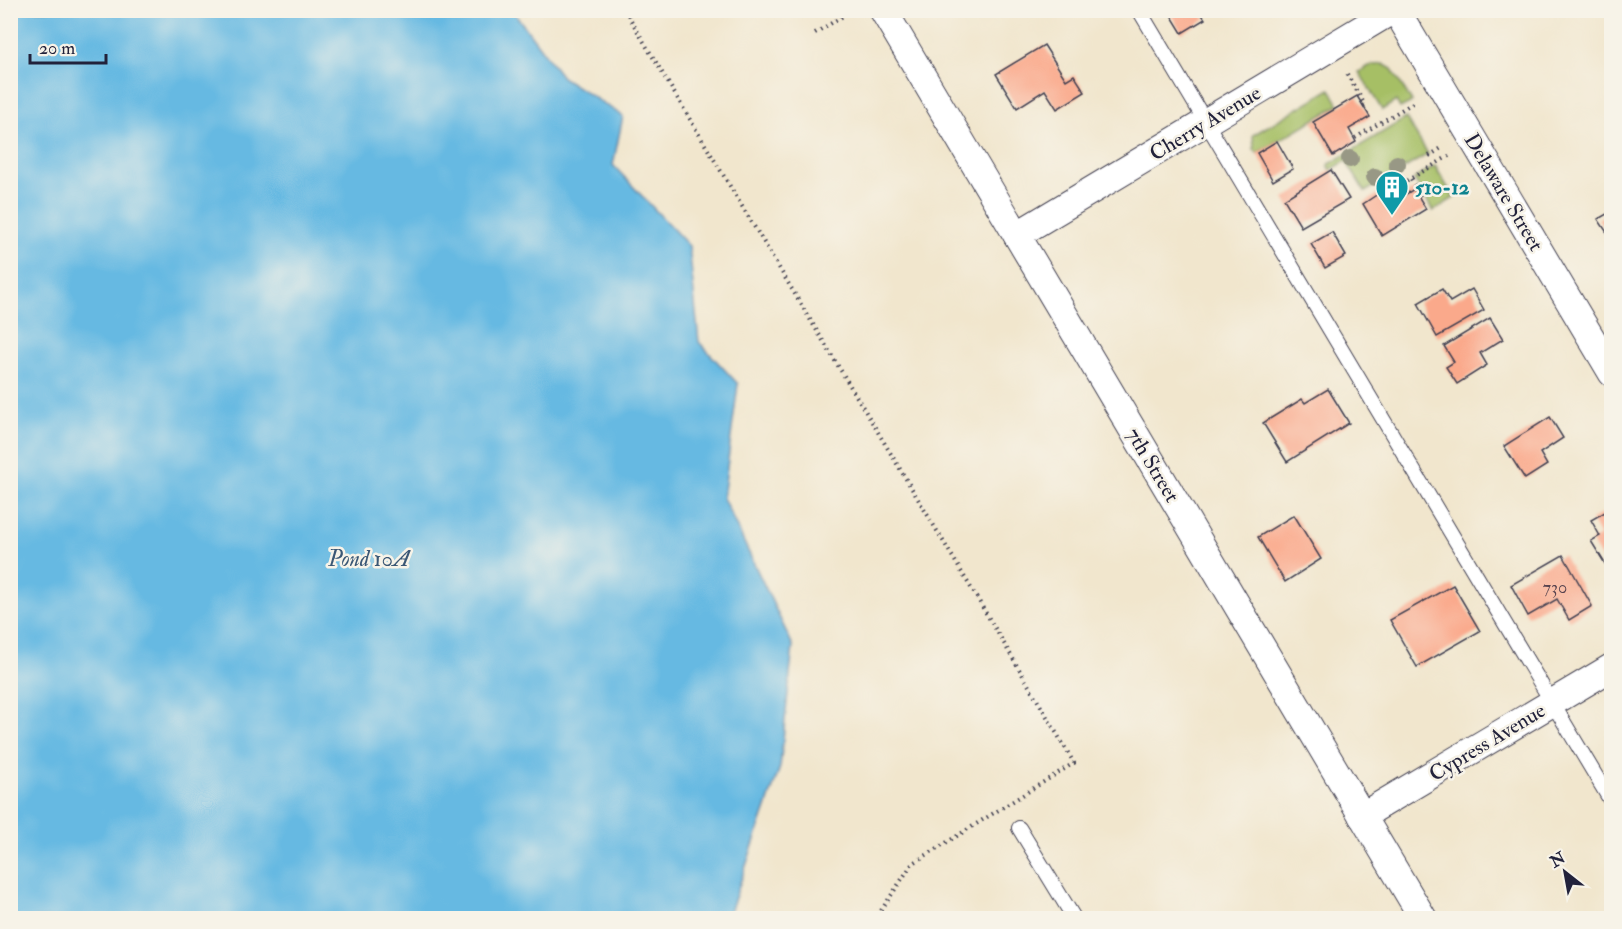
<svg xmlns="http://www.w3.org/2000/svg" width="1622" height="929" viewBox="0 0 1622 929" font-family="'IM FELL Double Pica',serif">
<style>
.green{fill:#a6bf65;stroke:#647050;stroke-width:1.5}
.water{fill:#66b9e2;stroke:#446e8e;stroke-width:1.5}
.building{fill:#faa98b}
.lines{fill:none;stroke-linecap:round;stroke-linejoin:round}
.lane-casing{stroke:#413f51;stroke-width:16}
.street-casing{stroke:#413f51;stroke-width:29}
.path{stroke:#413f51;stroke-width:4;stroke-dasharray:1.5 4.5;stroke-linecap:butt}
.lane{stroke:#fff;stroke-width:14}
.street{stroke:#fff;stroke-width:27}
.tree{fill:#989885}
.labels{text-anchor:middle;stroke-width:5;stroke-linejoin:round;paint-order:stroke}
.number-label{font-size:18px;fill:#58444f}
.street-label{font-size:21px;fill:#22223b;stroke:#f7f3e8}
.culture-label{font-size:21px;font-weight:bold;fill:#0d838f;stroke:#f7f3e8;text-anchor:start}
.water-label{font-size:22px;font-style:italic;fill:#3a5775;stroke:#f7f3e8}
</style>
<rect width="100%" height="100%" fill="#f7f3e8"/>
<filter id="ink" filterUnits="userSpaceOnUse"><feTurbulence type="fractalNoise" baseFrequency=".0167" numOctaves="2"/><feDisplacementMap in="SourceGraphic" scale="12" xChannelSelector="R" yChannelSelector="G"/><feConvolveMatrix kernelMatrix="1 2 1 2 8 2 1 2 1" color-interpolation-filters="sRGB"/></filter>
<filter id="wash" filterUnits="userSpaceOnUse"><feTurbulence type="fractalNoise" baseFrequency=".008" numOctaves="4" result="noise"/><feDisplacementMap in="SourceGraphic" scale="24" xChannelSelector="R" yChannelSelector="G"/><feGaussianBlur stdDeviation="1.35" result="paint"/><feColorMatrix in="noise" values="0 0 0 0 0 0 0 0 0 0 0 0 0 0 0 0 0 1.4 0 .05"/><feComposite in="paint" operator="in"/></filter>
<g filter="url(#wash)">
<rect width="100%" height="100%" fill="#f1e6cd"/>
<!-- green -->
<g class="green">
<polygon points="1383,64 1392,69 1412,102 1400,108 1396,101 1382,110 1359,72 1369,66"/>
<polygon points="1330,89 1339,105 1257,153 1254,149 1253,135"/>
<polygon points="1406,118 1428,154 1365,192 1346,161 1331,170 1328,165"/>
<polygon points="1435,166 1454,198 1433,211 1414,179"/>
</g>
<!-- water -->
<polygon class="water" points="11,10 513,11 562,77 623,116 613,165 689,246 699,342 738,384 723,498 793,646 780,767 728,918 11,918"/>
<g id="blocks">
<!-- building -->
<g class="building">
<polygon points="1168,10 1199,10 1205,19 1182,33"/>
<polygon points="1044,45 1066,80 1074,75 1085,92 1057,109 1045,90 1017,108 996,74"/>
<polygon points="1357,96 1370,117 1349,129 1356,142 1333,156 1313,122"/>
<polygon points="1277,141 1293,169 1273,181 1257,153"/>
<polygon points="1331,170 1349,199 1301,227 1284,199"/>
<polygon points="1414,189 1426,209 1382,236 1363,204 1384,190 1392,203"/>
<polygon points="1612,211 1612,240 1598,219"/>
<polygon points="1332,232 1346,256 1325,268 1311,244"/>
<polygon points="1442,289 1450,302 1472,289 1484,310 1437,337 1418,303"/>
<polygon points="1490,318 1503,339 1480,353 1487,365 1457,384 1446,367 1454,362 1444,346"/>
<polygon points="1328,389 1349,423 1287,462 1263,423 1302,399 1305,403"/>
<polygon points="1550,417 1563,438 1540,453 1547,465 1525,479 1504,446"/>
<polygon points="1612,508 1612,575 1591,541 1600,536 1591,520"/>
<polygon points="1294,515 1321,559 1285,582 1258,537"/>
<polygon points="1563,555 1592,606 1569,620 1557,599 1528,616 1511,585"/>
<polygon points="1453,585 1480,631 1417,667 1390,620"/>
</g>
</g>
</g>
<g filter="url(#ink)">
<use href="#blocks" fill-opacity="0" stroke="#413f51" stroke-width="1.5"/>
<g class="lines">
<defs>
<g id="lane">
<path d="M1139 10C1297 274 1454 539 1612 803"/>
<polyline points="1019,828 1074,918"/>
</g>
<g id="street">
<polyline points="883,10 1423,918"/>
<polyline points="1396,10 1612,373"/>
<polyline points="1017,235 1393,10"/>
<polyline points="1362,816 1612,667"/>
</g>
</defs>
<!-- lane casing -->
<use href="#lane" class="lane-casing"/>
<!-- street casing -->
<use href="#street" class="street-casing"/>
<!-- path -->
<g class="path">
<path d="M625 10C774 262 927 510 1074 763L912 864 876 918"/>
<polyline points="815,33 853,10"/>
<polyline points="1347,74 1365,105 1363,106"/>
<polyline points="1355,138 1416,101"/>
<polyline points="1429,156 1443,147"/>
<polyline points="1411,179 1422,197 1420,199"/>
<polyline points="1386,193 1449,156"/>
</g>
<!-- lane -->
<use href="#lane" class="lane"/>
<!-- street -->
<use href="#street" class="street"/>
</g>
<!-- trees -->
<g class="tree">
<circle cx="1350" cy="159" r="9"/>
<circle cx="1397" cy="164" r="9"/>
<circle cx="1375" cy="177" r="9"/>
</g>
</g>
<!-- icons -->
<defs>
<symbol id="building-pin" viewBox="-11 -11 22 30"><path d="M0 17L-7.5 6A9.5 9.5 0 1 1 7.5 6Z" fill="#0f9aa8" stroke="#f7f3e8"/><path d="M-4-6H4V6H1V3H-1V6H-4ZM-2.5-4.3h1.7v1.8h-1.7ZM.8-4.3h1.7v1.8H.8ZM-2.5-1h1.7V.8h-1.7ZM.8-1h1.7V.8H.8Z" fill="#fff"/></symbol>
</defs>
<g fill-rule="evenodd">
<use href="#building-pin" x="1373" y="168" width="38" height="52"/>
</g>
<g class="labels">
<!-- number labels -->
<g class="number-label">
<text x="1555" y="593">730</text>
</g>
<!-- street labels -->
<g class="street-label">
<text transform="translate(1205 123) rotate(-31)" y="7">Cherry Avenue</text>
<text transform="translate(1504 192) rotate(59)" y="7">Delaware Street</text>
<text transform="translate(1153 465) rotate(59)" y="7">7th Street</text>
<text transform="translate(1487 742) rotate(-31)" y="7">Cypress Avenue</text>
</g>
<!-- culture labels -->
<g class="culture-label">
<text x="1415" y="194">510-12</text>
</g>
<!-- water labels -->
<g class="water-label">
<text x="369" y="566">Pond 10A</text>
</g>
</g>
<!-- margin -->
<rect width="1622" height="929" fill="none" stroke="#f7f3e8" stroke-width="36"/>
<!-- north arrow -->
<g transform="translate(1565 872) rotate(329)" stroke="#f7f3e8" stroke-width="4.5" paint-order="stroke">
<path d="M0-4.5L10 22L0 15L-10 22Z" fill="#22223b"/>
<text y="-9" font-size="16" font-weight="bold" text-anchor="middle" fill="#22223b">N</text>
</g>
<!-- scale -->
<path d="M30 54v9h76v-9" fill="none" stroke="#22223b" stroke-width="3"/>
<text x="39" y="54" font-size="18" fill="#22223b" stroke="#f7f3e8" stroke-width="4.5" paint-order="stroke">20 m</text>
</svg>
